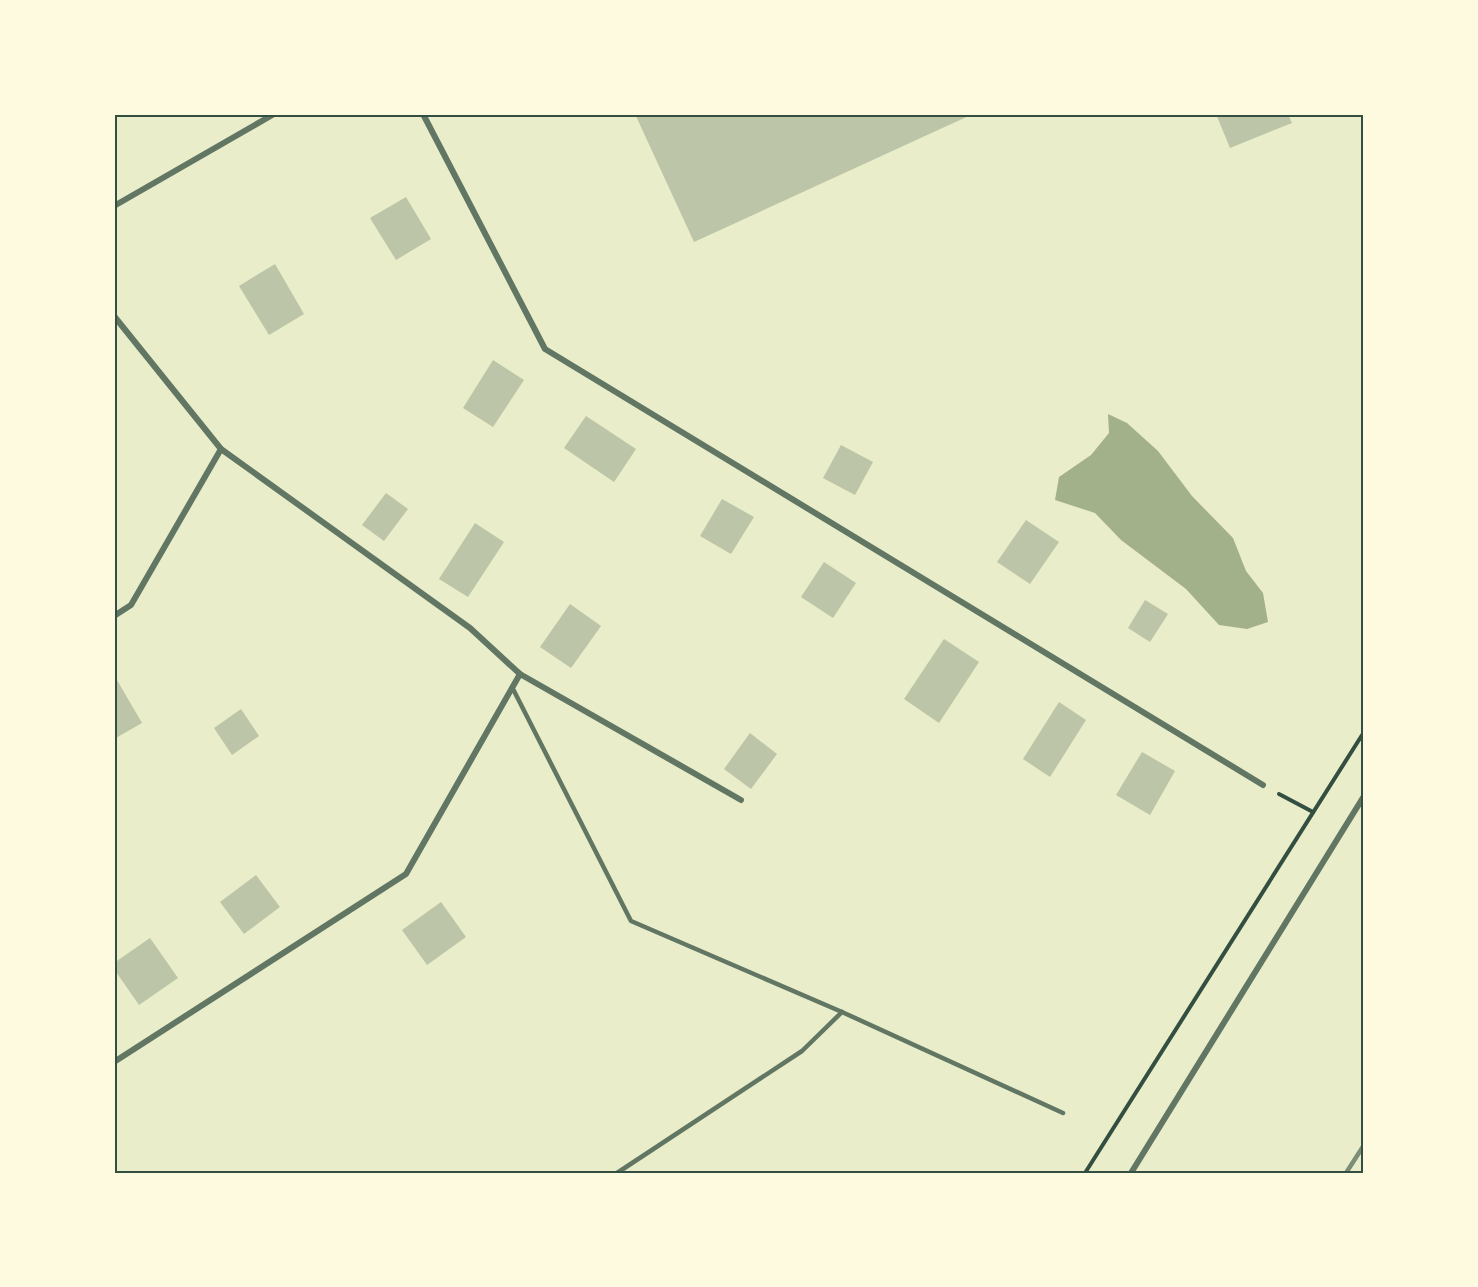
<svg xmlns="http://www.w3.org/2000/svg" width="1478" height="1287" viewBox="0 0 1478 1287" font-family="Montserrat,sans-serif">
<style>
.water{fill:#a3b18a}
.building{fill:#bcc5a7}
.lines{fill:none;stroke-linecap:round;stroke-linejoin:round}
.path{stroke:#344e41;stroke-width:4}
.service{stroke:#617663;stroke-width:4.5}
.minor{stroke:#617663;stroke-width:6}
.rail{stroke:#7c8e77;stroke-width:4.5}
.neatline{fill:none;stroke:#344e41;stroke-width:2}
</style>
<rect width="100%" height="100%" fill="#e9edc9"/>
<!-- water -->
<polygon class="water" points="1108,414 1127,423 1158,451 1192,496 1233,538 1246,571 1263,593 1268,622 1247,629 1219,625 1186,589 1121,540 1095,513 1055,500 1059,477 1091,455 1109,433"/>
<!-- building -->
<g class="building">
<polygon points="635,114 973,114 694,242"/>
<polygon points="1216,114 1288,114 1292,123 1230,148"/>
<polygon points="406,197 431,239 396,260 370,218"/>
<polygon points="275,264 304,314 269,335 239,286"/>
<polygon points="493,360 524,380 493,427 463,408"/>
<polygon points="586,416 636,449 614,482 564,448"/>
<polygon points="841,445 873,462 855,495 823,478"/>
<polygon points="386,493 408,509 384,541 362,525"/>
<polygon points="722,499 754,517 731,554 700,536"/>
<polygon points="1026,520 1059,542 1030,584 997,562"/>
<polygon points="475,523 504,542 468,597 439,579"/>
<polygon points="824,562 856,583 833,618 801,597"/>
<polygon points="1145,600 1168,614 1150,642 1128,628"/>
<polygon points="570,604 601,626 571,668 540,647"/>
<polygon points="944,639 979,662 939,723 904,699"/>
<polygon points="114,675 142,723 114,739"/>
<polygon points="1059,702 1086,720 1050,777 1023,759"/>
<polygon points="241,709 259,736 232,755 214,728"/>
<polygon points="750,733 777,754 751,789 724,769"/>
<polygon points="1142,752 1175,771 1150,815 1116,795"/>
<polygon points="256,875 280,907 244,934 220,902"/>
<polygon points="441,902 466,937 427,965 402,930"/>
<polygon points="150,938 178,978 139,1005 114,969 114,963"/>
</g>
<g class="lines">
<!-- path -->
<g class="path">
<polyline points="1279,794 1313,812"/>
<polyline points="1085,1173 1364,732"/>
</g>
<!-- service -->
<g class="service">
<polyline points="512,687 631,921 842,1012 1063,1113"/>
<polyline points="617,1173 802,1051 842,1012"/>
</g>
<!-- minor -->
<g class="minor">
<polyline points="423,114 545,349 1263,785"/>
<polyline points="114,206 274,114"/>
<polyline points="114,316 221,449 470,628 520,674 741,800"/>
<polyline points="114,616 131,605 221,449"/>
<polyline points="114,1062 406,874 520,674"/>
<polyline points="1131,1173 1364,796"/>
</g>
<!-- rail -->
<polyline class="rail" points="1346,1173 1364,1145"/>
</g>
<!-- border -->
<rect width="1478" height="1287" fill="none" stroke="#fefae0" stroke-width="231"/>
<rect x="116" y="116" width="1246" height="1056" class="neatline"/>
</svg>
